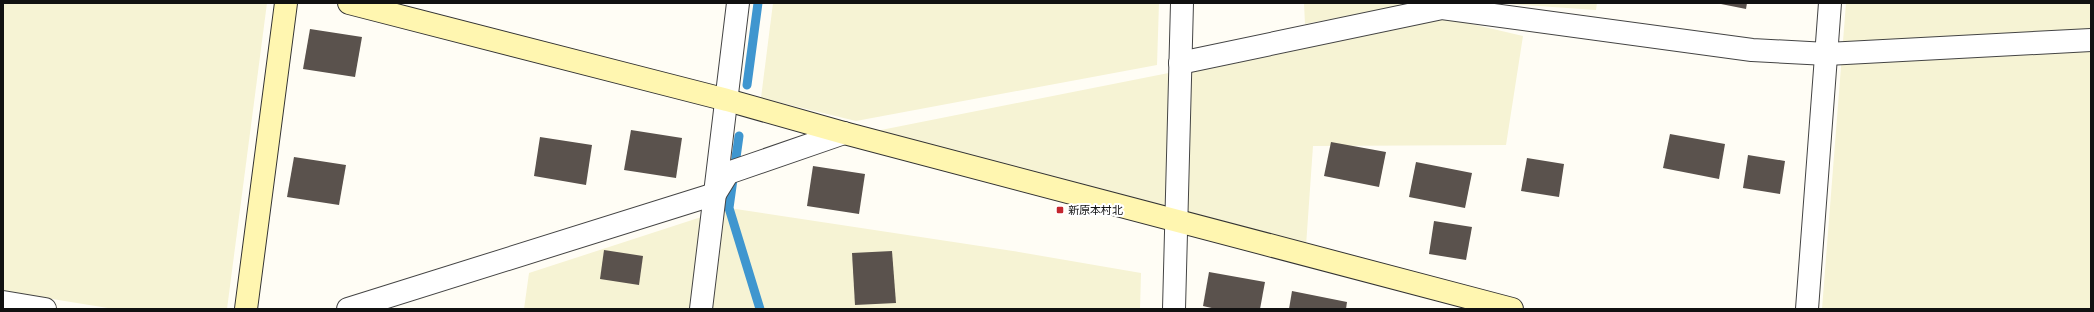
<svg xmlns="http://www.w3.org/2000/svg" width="2094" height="312" viewBox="0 0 2094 312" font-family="'PT Serif','Noto Sans JP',serif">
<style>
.farmland{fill:#f6f3d4}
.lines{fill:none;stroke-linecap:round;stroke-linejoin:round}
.stream{stroke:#3f96cf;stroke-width:9}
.building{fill:#5a524d}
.street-casing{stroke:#444;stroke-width:24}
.secondary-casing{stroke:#333;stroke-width:24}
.street{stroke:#fff;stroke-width:22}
.secondary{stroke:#fff6b0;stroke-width:22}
.poi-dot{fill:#c4262e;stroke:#fff;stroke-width:1.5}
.labels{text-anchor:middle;stroke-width:4;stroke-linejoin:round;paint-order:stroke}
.poi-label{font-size:11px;fill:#111;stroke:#fff;text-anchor:start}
</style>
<rect width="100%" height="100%" fill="#fffdf5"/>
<!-- farmland -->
<g class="farmland">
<polygon points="3,3 267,3 227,309 114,309 3,291"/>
<polygon points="773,3 1159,3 1157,65 856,121 761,98"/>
<polygon points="1304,3 1417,3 1305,24"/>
<polygon points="1495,3 1597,3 1596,10"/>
<polygon points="1846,3 2091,3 2091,309 1822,309"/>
<polygon points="1446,18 1523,36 1506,145 1313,146 1306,246 876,131"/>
<polygon points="729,208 1013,251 1141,273 1140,309 524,309 529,273"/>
</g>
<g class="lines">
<!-- stream -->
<g class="stream">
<polyline points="747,85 758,3"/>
<polyline points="739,136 729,208 760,309"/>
</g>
</g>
<!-- building -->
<g class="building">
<polygon points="1716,3 1747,3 1746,9"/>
<polygon points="310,29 362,37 355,77 303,69"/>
<polygon points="631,130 682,138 676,178 624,170"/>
<polygon points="1670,134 1725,144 1719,179 1663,168"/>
<polygon points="540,137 592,145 586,185 534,176"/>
<polygon points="1331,142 1386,152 1379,187 1324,176"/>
<polygon points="1748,155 1785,161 1780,194 1743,188"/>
<polygon points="294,157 346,165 339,205 287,197"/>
<polygon points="1527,158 1564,164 1559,197 1521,191"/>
<polygon points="1416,162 1472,173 1465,208 1409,197"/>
<polygon points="813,166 865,174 859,214 807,206"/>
<polygon points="1434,221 1472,227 1466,260 1429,254"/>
<polygon points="604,250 643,256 639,285 600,279"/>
<polygon points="892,251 896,303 855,305 852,253"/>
<polygon points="1209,272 1265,282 1260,309 1216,309 1203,306"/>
<polygon points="1292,291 1347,302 1346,309 1289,309"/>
</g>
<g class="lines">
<defs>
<g id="street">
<polyline points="1180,63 1442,8 1752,50 1827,54 2091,40"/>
<polyline points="3,302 45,309"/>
<polyline points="348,309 715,194 728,173 844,133"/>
<polyline points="701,309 738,3"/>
<polyline points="1174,309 1182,3"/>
<polyline points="1807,309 1830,3"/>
</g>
<g id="secondary">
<polyline points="349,3 727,100 844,133 1512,309"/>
<polyline points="246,309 286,3"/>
</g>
</defs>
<!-- street casing -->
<use href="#street" class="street-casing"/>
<!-- secondary casing -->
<use href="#secondary" class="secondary-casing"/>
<!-- street -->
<use href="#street" class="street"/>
<!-- secondary -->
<use href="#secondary" class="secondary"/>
</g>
<!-- markers -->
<rect class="poi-dot" x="1056" y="206" width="8" height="8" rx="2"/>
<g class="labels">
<!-- poi labels -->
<g class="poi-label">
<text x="1068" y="214">新原本村北</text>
</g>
</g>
<!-- border -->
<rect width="2094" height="312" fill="none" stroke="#111111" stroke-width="8"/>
</svg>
